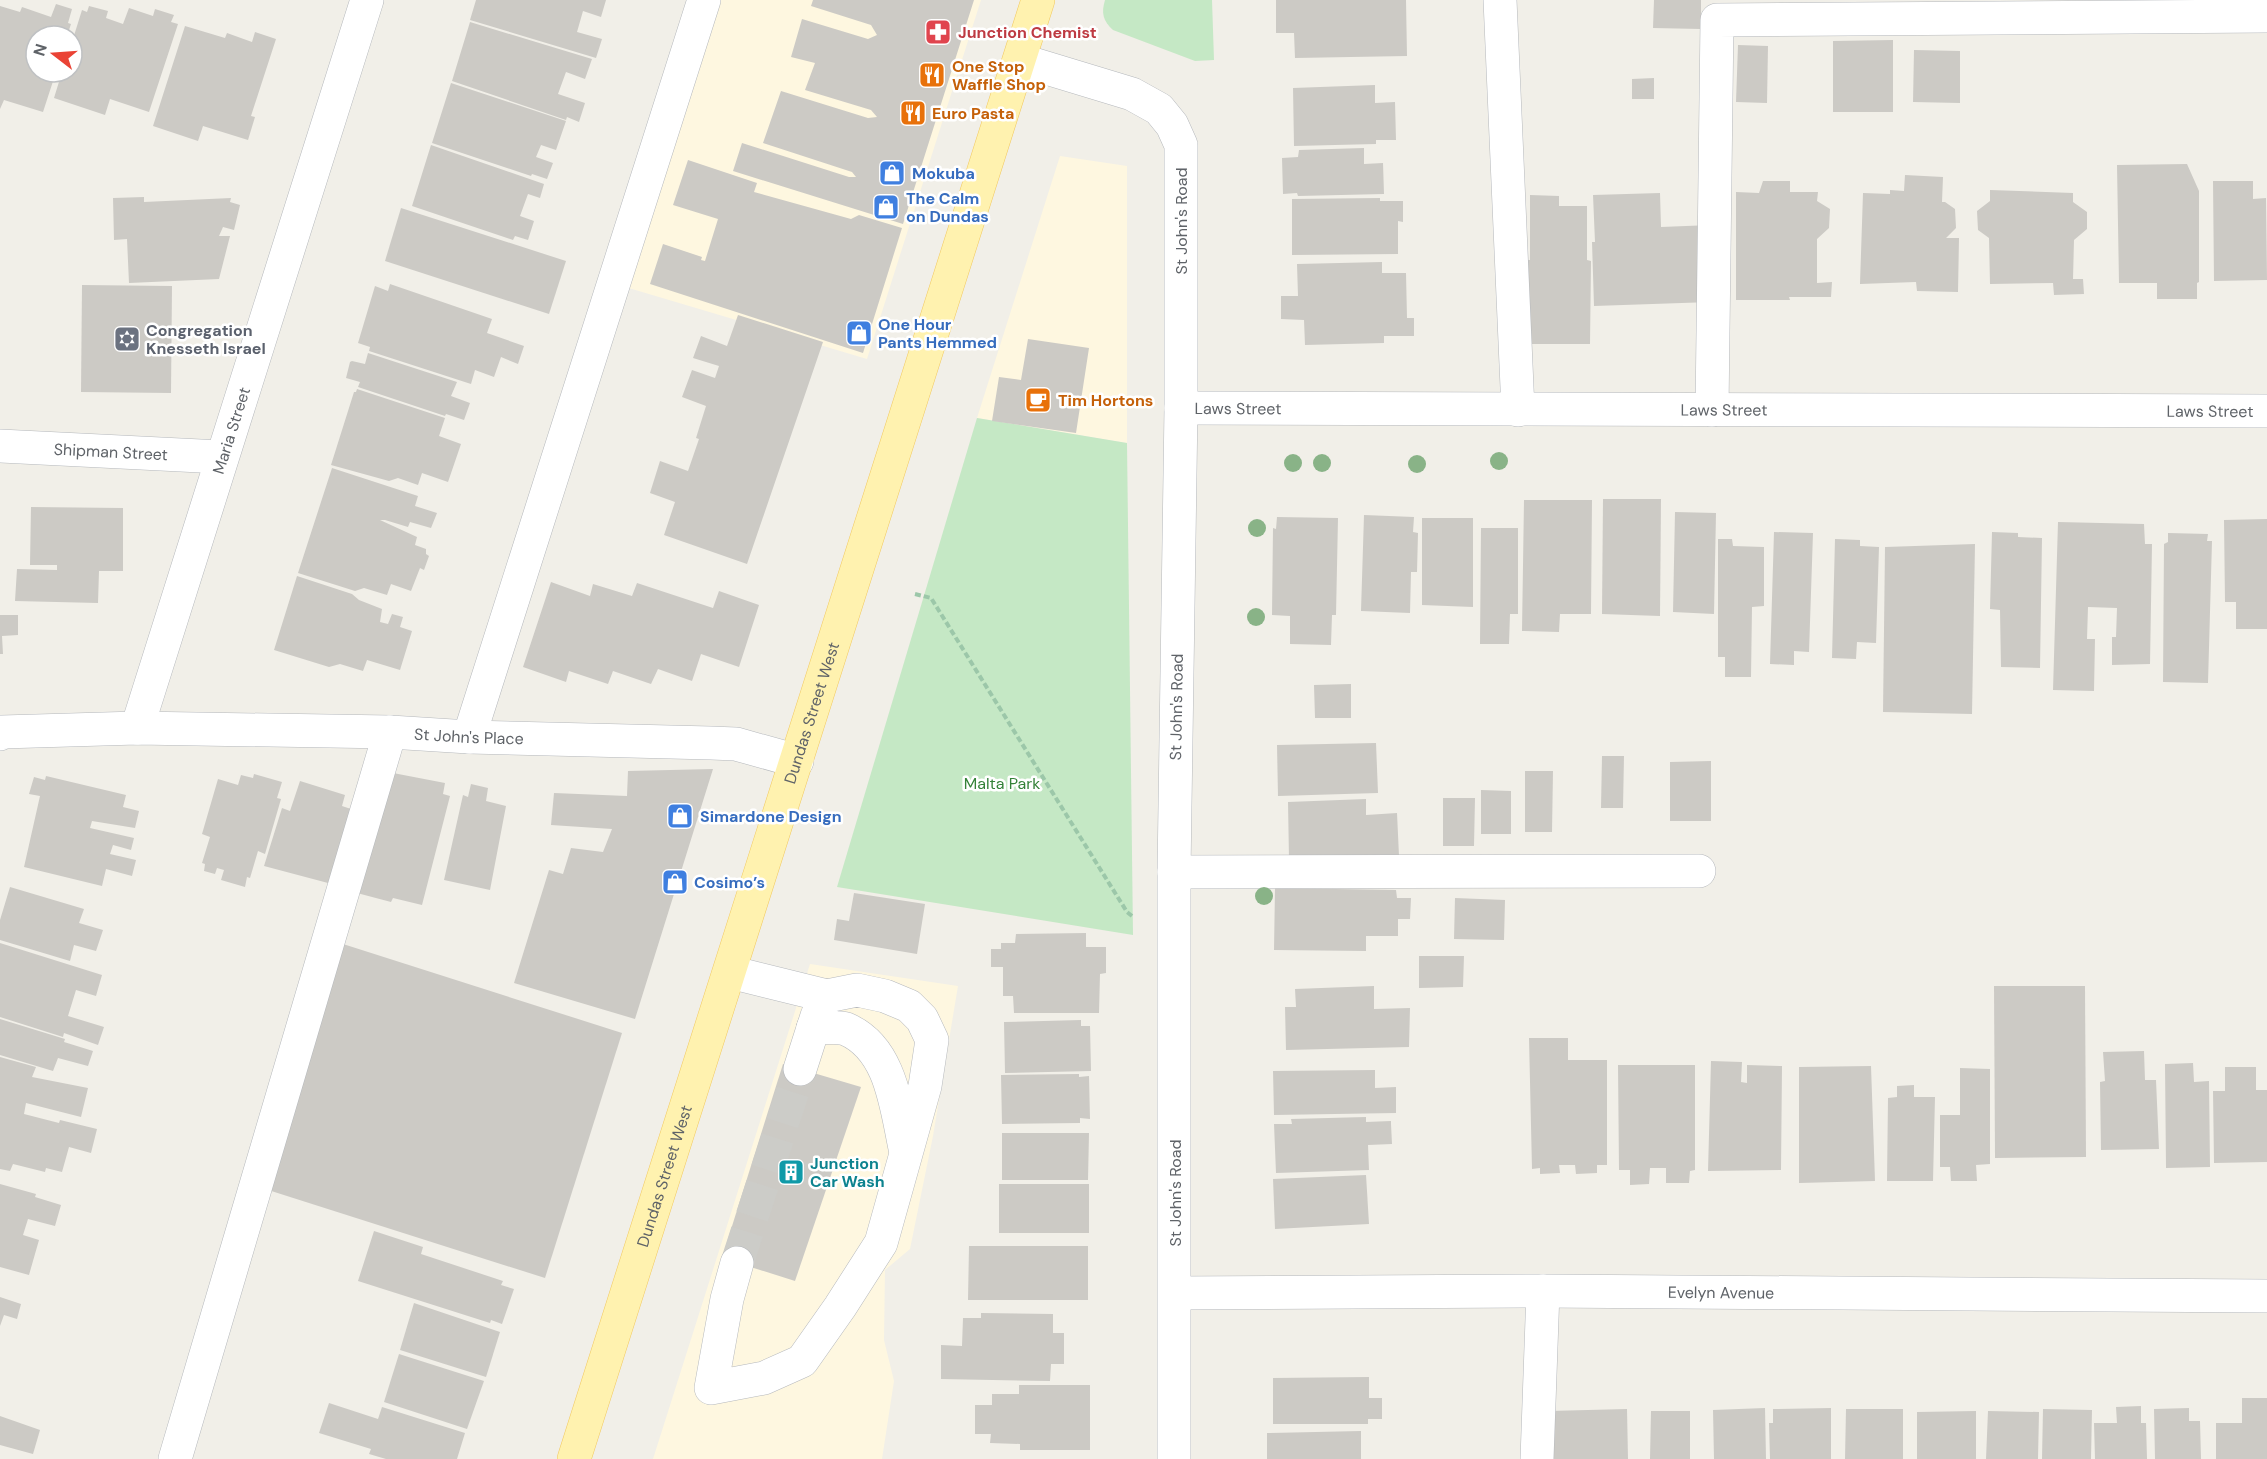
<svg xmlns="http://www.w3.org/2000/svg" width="2267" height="1459" viewBox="0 0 2267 1459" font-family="'DM Sans',sans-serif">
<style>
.commercial{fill:#fef7e0}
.green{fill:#c5e8c5}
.building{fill:#cccac5}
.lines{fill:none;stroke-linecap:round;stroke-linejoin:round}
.minor-tunnel{stroke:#ccccc8;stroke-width:33;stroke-dasharray:33 16;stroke-linecap:butt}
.minor-casing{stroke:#b5b8bc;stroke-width:34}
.major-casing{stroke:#f2c960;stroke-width:34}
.path{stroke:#9cc7a9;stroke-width:4;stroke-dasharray:6 3;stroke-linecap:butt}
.minor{stroke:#fff;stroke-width:33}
.major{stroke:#fff2af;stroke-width:33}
.tree{fill:#89b387}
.labels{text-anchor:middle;stroke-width:5;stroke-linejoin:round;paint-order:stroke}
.health-label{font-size:16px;font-weight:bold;fill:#be3a42;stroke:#fff;text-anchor:start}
.food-label{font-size:16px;font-weight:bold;fill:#c56008;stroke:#fff;text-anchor:start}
.shop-label{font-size:16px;font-weight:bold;fill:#366cbe;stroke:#fff;text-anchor:start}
.street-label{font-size:16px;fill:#5f6368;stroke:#fff}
.worship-label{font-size:16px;font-weight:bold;fill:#5b616d;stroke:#fff;text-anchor:start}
.park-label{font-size:16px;fill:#348238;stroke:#fff}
.culture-label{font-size:16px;font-weight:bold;fill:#0d838f;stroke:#fff;text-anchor:start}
</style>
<rect width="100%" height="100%" fill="#f1efe8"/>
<!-- commercial -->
<g class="commercial">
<polygon points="713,0 981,0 867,359 622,286"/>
<polygon points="1060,156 1127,166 1127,443 977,418"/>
<polygon points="810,964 958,986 933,1136 910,1249 885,1270 884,1340 894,1381 882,1459 653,1459"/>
</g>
<!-- green -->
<g class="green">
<path d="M1105 0H1212L1214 60 1195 61 1113 30C1103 21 1101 13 1105 0Z"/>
<polygon points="977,418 1127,443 1133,935 837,887"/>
</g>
<!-- building -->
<g class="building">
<polygon points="476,0 606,0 601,17 583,11 577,32 602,39 596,58 470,20"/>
<polygon points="813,0 974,0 903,224 733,171 742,143 849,177 856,177 852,172 763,143 781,91 868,118 877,117 871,110 805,90 815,63 791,57 802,19 868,39 877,35 871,25 811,6"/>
<polygon points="1276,0 1406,0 1407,56 1295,58 1294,33 1276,33"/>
<polygon points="1654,0 1701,0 1701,29 1653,28"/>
<polygon points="56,4 72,9 68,23 71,24 67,36 36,36 36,72 56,72 43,112 4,100 0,109 0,6 20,12 22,7 51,17"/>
<polygon points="89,6 108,11 106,18 123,24 129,8 153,16 155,9 174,15 171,22 178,24 149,112 110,99 105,115 54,98 62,72 72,72 72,42 82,10 87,12"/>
<polygon points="470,22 592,59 585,79 566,72 558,94 585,103 579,122 567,117 566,120 452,81"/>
<polygon points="185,26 225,38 227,33 252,42 255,32 276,39 251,116 255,117 248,140 203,126 198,141 153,126"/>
<polygon points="1893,40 1893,112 1833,112 1833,41"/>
<polygon points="1738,45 1768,46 1767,103 1736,102"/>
<polygon points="1914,50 1960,51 1960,103 1913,102"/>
<polygon points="1654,78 1654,99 1632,99 1632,79"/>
<polygon points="451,83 566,121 556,150 541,145 536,157 553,163 547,179 532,174 531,176 432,143"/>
<polygon points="1375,85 1375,103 1395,102 1396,140 1376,140 1376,144 1294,146 1293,88"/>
<polygon points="431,145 544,184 540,198 528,194 520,216 534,221 528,240 515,236 513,240 412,206"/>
<polygon points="1364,148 1364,164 1383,163 1384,194 1298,196 1297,193 1283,194 1282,158 1298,157 1299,150"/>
<polygon points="688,160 757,183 754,192 851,219 859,215 902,228 863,353 650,284 663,244 702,257 701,260 705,261 718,219 673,205"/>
<polygon points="2187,164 2199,191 2199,282 2197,283 2197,299 2157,299 2157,283 2119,283 2117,165"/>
<polygon points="1905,175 1943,177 1942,202 1945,202 1955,209 1956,228 1946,238 1959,238 1958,292 1917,291 1916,282 1860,284 1863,193 1890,194 1890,190 1904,191"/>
<polygon points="1763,181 1790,181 1790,192 1818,192 1817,201 1830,209 1829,228 1817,239 1817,283 1832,282 1831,297 1789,297 1790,300 1736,300 1736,192 1759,193"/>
<polygon points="2213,181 2253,181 2253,199 2266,198 2267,280 2214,281"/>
<polygon points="1990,190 2073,193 2073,202 2087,212 2087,229 2074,240 2073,279 2083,279 2084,294 2054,295 2053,283 1990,284 1989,238 1978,230 1977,211 1990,201"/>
<polygon points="1660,193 1661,227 1711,225 1711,302 1594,306 1592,242 1595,242 1593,195"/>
<polygon points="1530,195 1559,196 1559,206 1587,206 1587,260 1591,261 1590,344 1523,344 1523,260 1530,260"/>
<polygon points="144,197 144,202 231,198 230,202 240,205 234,230 223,227 219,236 230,236 219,279 129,283 127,239 114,240 113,198"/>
<polygon points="1380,198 1380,201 1403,201 1403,222 1398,221 1398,254 1292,255 1292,199"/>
<polygon points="401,208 566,261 549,314 385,261"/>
<polygon points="1382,262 1382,273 1406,273 1407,318 1414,318 1414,336 1384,336 1384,343 1305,345 1304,320 1281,319 1281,296 1298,296 1297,264"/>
<polygon points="390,284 492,319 487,333 524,346 518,364 501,357 494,377 475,370 471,384 369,351 370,347 358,343 375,286 388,291"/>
<polygon points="82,285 172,286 171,393 81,392"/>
<polygon points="738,315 823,342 747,564 664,535 675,502 650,493 660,461 688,471 699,439 696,438 706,406 682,397 692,370 715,378 719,366 693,358 701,336 727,346"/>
<polygon points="1028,339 1089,348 1076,433 992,421 999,377 1021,380"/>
<polygon points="368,353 457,382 451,396 470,403 464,420 446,414 445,416 358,387 360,382 346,378 350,362 352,361 365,364"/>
<polygon points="357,389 445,418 439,436 461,444 448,482 422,473 418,485 398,478 389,481 331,465 354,392 356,392"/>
<polygon points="332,468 418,496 415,506 437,513 431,528 410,522 408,527 385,520 380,520 417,537 415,545 426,549 426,554 429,556 424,570 420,568 411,591 391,584 387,595 364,588 355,591 298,573"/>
<polygon points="1603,499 1661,499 1660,616 1602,614"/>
<polygon points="1524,500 1592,500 1591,614 1560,614 1559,632 1522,631"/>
<polygon points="31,507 123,508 123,571 99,571 98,603 15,601 17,569 57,570 57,565 30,565"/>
<polygon points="1675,512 1716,513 1714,614 1673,612"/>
<polygon points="1364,515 1414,517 1413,532 1418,533 1417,572 1411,572 1410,613 1361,611"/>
<polygon points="1277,517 1338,518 1336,615 1332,615 1331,645 1290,644 1290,616 1272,615 1273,528 1276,529"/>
<polygon points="1422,518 1473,518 1473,607 1422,605"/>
<polygon points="2267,519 2267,629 2236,629 2236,602 2225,602 2224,520"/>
<polygon points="2058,522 2144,524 2145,544 2152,544 2150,664 2112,665 2112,637 2116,637 2117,608 2088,607 2087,639 2095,639 2094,691 2053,690"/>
<polygon points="1481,528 1518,528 1518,614 1510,614 1509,644 1480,644"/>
<polygon points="1774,532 1813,533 1809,652 1794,651 1794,665 1770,664"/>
<polygon points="1992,532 2018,533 2018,537 2042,538 2040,668 2001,667 2000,610 1990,609"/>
<polygon points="2168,533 2208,534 2207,541 2212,541 2208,683 2163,682 2164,544 2168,542"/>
<polygon points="1718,539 1732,539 1733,546 1764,547 1764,606 1752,607 1751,677 1725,677 1725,657 1718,657"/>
<polygon points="1835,539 1860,540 1860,546 1879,547 1876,643 1857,642 1856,659 1832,658"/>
<polygon points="1975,544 1972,714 1883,712 1885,547"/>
<polygon points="297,576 352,594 359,600 382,609 380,622 388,624 392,614 403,617 400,627 412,631 400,670 367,660 363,671 340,664 329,667 274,650"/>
<polygon points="551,582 590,596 593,584 632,596 637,583 713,608 719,591 759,605 739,667 701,654 692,681 658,669 651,684 613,671 608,684 569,671 566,682 523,667"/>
<polygon points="0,615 18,615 18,635 2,636 3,654 0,654"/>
<polygon points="1351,684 1351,718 1315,718 1314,685"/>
<polygon points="1376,743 1378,793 1278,796 1277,745"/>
<polygon points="1602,756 1624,756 1623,808 1601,808"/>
<polygon points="1711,761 1711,821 1670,821 1670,762"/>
<polygon points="713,769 635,1019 514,983 549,870 563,874 571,848 603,852 612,829 551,825 554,793 627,796 628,771"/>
<polygon points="1525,771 1553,771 1552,832 1525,832"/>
<polygon points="393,773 445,783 443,794 450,796 422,905 393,898 391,902 357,893"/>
<polygon points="254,774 282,782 277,798 281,799 265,854 258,851 250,878 247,877 245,887 221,880 224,870 217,868 215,874 204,871 205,864 202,863 210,837 202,834 218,779 238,785 241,775 253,778"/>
<polygon points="46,776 126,795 123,807 139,811 135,828 92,821 90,828 134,838 131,850 113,845 110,854 136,860 132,876 106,869 102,886 24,867 40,796 29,794 34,777 45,780"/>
<polygon points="300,781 345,795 342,806 351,809 328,883 264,866 282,808 290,811"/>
<polygon points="471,784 488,788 486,801 506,806 490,890 444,880 463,795 468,797"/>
<polygon points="1481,790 1511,791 1511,834 1481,834"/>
<polygon points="1443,798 1475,798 1474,846 1443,846"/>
<polygon points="1366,799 1366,815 1397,813 1399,856 1289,859 1288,802"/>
<polygon points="10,887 84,909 79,923 103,930 96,951 74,945 70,961 0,940 0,920"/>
<polygon points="1275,888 1396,890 1397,898 1411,898 1410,919 1398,919 1398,936 1366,936 1366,951 1274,950"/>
<polygon points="854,893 925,904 917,954 834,940 837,919 849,921"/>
<polygon points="1455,898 1505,900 1504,940 1454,939"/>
<polygon points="1086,933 1086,947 1106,947 1106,973 1100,974 1099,1013 1014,1013 1013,996 1003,996 1003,967 991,967 991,949 1001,949 1001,943 1015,943 1016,934"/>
<polygon points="0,943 102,975 96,996 76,990 68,1016 104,1027 98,1045 64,1033 63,1037 0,1017"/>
<polygon points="343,944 622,1033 545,1278 265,1189"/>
<polygon points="1419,956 1464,956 1463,987 1419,988"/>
<polygon points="1374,986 1374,1009 1410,1008 1409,1047 1286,1050 1285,1007 1296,1007 1295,989"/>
<polygon points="1994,986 2085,986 2086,1157 1995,1158"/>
<polygon points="0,1019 65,1039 64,1042 93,1051 88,1066 58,1058 53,1071 0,1055"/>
<polygon points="1081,1020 1081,1026 1090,1026 1091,1071 1005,1073 1004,1022"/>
<polygon points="1529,1038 1568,1038 1568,1060 1607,1060 1607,1165 1597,1165 1597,1173 1576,1174 1575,1165 1559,1165 1560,1173 1540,1174 1540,1168 1532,1169"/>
<polygon points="2144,1051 2145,1080 2156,1080 2159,1149 2101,1150 2100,1082 2105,1081 2103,1052"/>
<polygon points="0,1057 36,1067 32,1077 88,1088 81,1117 26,1103 24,1114 59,1123 60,1120 97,1129 91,1153 69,1147 62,1172 46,1168 45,1172 13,1164 10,1171 0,1169"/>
<polygon points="1711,1061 1742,1062 1741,1082 1747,1083 1747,1065 1782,1066 1781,1170 1708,1171"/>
<polygon points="2193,1063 2194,1082 2209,1081 2210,1167 2166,1168 2165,1064"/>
<polygon points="783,1064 861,1087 795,1281 722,1258"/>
<polygon points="1618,1065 1695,1065 1695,1170 1690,1171 1689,1183 1666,1183 1666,1168 1650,1168 1649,1184 1630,1185 1630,1170 1619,1170"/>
<polygon points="1871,1066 1875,1181 1799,1183 1799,1067"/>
<polygon points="2225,1067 2256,1067 2256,1090 2267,1090 2267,1162 2214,1163 2213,1091 2225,1091"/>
<polygon points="1960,1068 1990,1069 1990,1164 1976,1165 1977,1181 1951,1181 1950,1167 1940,1167 1940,1115 1960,1115"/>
<polygon points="1375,1070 1375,1088 1396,1087 1396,1113 1274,1115 1273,1071"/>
<polygon points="1079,1074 1079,1077 1089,1076 1090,1119 1080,1118 1080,1123 1002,1124 1001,1075"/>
<polygon points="1914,1085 1914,1097 1935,1097 1933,1181 1887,1181 1888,1098 1897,1097 1897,1086"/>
<polygon points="1366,1117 1366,1122 1391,1121 1391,1124 1392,1144 1368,1145 1369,1170 1276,1173 1274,1124 1292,1124 1291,1119"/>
<polygon points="1002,1133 1089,1133 1088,1180 1002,1180"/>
<polygon points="1366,1175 1369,1224 1275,1229 1273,1179"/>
<polygon points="0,1184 36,1194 35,1197 61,1205 55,1226 28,1219 23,1235 39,1240 29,1275 0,1267"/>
<rect x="999" y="1184" width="90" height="49"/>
<polygon points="374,1231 423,1247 421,1254 503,1281 501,1285 514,1289 502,1324 491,1320 490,1323 358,1281"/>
<polygon points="969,1246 1088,1246 1088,1300 968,1300"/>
<polygon points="0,1297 21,1304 17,1319 4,1315 0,1326"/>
<polygon points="414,1303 500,1332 486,1377 400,1350"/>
<polygon points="981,1313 1053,1314 1053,1333 1064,1333 1064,1364 1051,1364 1050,1381 941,1379 941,1345 962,1346 963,1318 981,1318"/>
<polygon points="399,1354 484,1381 467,1429 384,1402"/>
<polygon points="1369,1377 1369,1398 1382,1398 1382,1419 1368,1419 1368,1424 1273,1424 1273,1378"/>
<polygon points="1019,1385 1090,1385 1090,1450 1020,1450 1020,1444 990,1443 991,1434 975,1434 975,1405 992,1405 992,1394 1019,1394"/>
<polygon points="2242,1398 2267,1398 2267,1459 2216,1459 2216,1423 2242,1423"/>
<polygon points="329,1403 378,1419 382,1407 465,1433 457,1459 386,1459 369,1454 371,1449 319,1433"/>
<polygon points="2141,1406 2141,1423 2146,1423 2147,1459 2095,1459 2094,1423 2117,1423 2116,1407"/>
<polygon points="1765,1408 1766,1459 1714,1459 1713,1410"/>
<polygon points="1831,1408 1831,1459 1770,1459 1769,1423 1773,1423 1773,1409"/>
<polygon points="2189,1408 2189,1421 2200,1421 2201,1459 2155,1459 2154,1409"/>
<polygon points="1627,1409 1628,1459 1549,1459 1549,1411"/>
<polygon points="1846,1409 1903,1409 1903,1459 1845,1459"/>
<polygon points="2043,1409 2092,1410 2091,1459 2042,1459"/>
<polygon points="1651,1411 1690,1411 1690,1459 1650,1459"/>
<polygon points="1976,1411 1976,1459 1917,1459 1917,1412"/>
<polygon points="1988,1411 2039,1412 2038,1459 1986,1459"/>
<polygon points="0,1416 40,1430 33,1454 0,1445"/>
<polygon points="1361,1431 1361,1459 1267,1459 1267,1433"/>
</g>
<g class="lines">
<!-- minor-tunnel -->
<polyline class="minor-tunnel" points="737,1263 800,1069"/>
<defs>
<g id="minor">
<polyline points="1500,0 1518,410"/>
<polyline points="1020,60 1132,94 1159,109 1172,125 1181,145 1181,408 1174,872 1174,1459"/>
<path id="s1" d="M1181 408 2267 411"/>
<polyline points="1712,410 1717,20 2267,16"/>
<path id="s2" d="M0 446 221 457"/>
<path id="s3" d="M137 728 367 0"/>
<path id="s4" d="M0 734 2 732 137 728 390 732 469 737 711 743 736 744 797 761"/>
<polyline points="469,737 704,0"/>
<polyline points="1174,872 1699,871"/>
<polyline points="730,972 827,996"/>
<path d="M813 1028C823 1028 837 1026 846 1029 891 1048 896 1106 905 1148"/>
<polyline points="737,1263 727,1299 711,1388 764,1378 802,1361 840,1307 881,1243 925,1086 932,1040 922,1019 909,1006 885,996 857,990 827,996 817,1016 800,1069"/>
<path id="s5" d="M1175 1293 1543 1291 2267 1296"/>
<polyline points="175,1459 390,732"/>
<polyline points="1537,1459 1543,1291"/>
</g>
<g id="major">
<path id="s6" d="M574 1459 1038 0"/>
</g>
</defs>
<!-- minor casing -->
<use href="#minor" class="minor-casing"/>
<!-- major casing -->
<use href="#major" class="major-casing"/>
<!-- path -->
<polyline class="path" points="915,594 931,598 1127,912 1132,916"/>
<!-- minor -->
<use href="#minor" class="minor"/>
<!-- major -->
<use href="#major" class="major"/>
</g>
<!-- trees -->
<g class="tree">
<circle cx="1499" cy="461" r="9"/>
<circle cx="1293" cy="463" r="9"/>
<circle cx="1322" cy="463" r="9"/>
<circle cx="1417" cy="464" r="9"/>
<circle cx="1257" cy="528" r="9"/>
<circle cx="1256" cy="617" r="9"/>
<circle cx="1264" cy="896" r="9"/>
</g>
<!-- icons -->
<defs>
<symbol id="pharmacy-square" viewBox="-11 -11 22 22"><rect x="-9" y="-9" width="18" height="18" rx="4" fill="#e0444e" stroke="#fff"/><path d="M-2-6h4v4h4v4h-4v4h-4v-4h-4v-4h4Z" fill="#fff"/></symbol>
<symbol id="restaurant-square" viewBox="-11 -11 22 22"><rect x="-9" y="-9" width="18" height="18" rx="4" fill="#e8710a" stroke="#fff"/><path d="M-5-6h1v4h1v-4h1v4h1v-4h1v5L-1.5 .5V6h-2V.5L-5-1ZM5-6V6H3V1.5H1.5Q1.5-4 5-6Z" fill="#fff"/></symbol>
<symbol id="shop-square" viewBox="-11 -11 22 22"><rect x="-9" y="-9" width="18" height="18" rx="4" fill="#3f7fe0" stroke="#fff"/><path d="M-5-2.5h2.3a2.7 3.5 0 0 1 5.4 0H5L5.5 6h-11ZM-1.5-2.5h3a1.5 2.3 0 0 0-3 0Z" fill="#fff"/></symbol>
<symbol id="synagogue-square" viewBox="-11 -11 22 22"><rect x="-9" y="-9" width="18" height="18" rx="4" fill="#6b7280" stroke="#fff"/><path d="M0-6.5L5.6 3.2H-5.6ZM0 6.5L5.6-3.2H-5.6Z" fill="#fff"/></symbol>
<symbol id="cafe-square" viewBox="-11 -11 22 22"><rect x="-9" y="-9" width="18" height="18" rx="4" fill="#e8710a" stroke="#fff"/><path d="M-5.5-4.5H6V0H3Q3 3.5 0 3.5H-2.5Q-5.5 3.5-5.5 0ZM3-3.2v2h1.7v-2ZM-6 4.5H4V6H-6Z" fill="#fff"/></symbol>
<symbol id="building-square" viewBox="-11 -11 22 22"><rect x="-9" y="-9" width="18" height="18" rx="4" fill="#0f9aa8" stroke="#fff"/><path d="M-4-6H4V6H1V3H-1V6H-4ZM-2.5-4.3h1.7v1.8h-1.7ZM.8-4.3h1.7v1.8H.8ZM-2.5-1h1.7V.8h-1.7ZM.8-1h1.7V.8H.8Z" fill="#fff"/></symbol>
</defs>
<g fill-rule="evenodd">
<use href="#pharmacy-square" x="923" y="17" width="30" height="30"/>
<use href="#restaurant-square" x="917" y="60" width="30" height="30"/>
<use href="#restaurant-square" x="898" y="98" width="30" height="30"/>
<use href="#shop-square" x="877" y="158" width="30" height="30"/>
<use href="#shop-square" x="871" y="192" width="30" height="30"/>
<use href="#shop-square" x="844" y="318" width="30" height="30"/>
<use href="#synagogue-square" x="112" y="324" width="30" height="30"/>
<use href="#cafe-square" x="1023" y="385" width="30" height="30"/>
<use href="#shop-square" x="665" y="801" width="30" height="30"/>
<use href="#shop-square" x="660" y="867" width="30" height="30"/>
<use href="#building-square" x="776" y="1157" width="30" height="30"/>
</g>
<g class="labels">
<!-- health labels -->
<g class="health-label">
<text x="958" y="38">Junction Chemist</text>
</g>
<!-- food labels -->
<g class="food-label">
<text x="952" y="72">One Stop<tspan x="952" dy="18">Waffle Shop</tspan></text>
<text x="932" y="119">Euro Pasta</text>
<text x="1058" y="406">Tim Hortons</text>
</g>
<!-- shop labels -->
<g class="shop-label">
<text x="912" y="179">Mokuba</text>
<text x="906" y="204">The Calm<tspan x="906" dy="18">on Dundas</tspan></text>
<text x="878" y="330">One Hour<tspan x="878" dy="18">Pants Hemmed</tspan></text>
<text x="700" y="822">Simardone Design</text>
<text x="694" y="888">Cosimo’s</text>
</g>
<!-- street labels -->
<g class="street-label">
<text transform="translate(1181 221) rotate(-90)" y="6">St John's Road</text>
<text dy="6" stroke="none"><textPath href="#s1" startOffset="57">Laws Street</textPath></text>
<text dy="6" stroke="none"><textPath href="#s1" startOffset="543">Laws Street</textPath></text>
<text dy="6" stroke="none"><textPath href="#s1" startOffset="1029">Laws Street</textPath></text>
<text dy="6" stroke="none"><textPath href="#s3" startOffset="312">Maria Street</textPath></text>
<text dy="6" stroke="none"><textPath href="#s2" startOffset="111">Shipman Street</textPath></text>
<text transform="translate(1176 707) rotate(-89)" y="6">St John's Road</text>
<text dy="6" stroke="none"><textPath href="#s6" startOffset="783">Dundas Street West</textPath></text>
<text dy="6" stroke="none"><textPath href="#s4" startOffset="470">St John's Place</textPath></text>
<text dy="6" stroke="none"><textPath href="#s6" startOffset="297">Dundas Street West</textPath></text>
<text transform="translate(1175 1193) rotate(-90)" y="6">St John's Road</text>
<text dy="6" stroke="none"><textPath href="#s5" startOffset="546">Evelyn Avenue</textPath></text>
</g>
<!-- worship labels -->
<g class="worship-label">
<text x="146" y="336">Congregation<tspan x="146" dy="18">Knesseth Israel</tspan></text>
</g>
<!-- park labels -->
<g class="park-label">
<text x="1002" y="789">Malta Park</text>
</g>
<!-- culture labels -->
<g class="culture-label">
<text x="810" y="1169">Junction<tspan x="810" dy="18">Car Wash</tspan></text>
</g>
</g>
<!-- north arrow -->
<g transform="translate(54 54) rotate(287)"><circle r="28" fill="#ffffff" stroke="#bfc1c3" stroke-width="1.5"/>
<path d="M0-4.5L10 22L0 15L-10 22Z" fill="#ea4335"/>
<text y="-9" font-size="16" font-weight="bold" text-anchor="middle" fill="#5f6368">N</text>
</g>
</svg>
